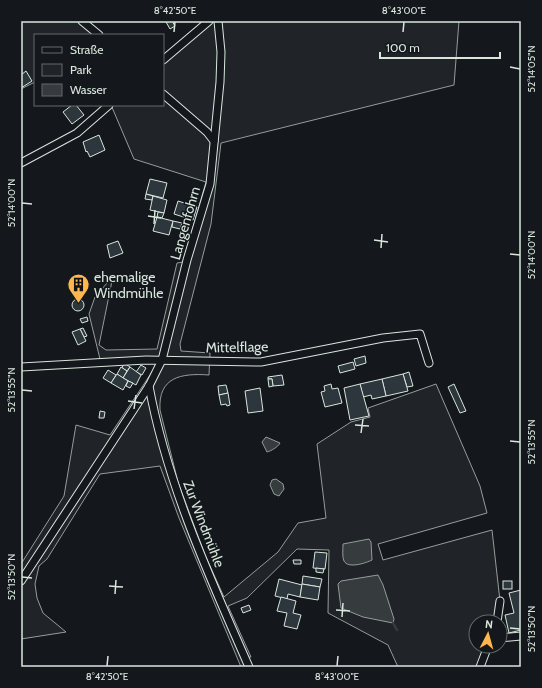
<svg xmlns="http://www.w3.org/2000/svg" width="542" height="688" viewBox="0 0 542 688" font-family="Cabin,sans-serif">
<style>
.green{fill:#202428;stroke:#939e99}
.water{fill:#363b3e;stroke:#939e99}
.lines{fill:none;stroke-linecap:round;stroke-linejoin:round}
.stream{stroke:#363b3e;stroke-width:2.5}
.building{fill:#2c363c;stroke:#d8e6dc}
.street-casing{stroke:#d8e6dc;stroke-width:9}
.street{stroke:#14181c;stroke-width:7}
.ticks{fill:none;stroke:#d8e6dc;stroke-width:1.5}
.labels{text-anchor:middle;stroke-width:3;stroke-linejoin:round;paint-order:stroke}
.street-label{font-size:14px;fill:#d8e6dc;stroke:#14181c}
.poi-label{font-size:14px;fill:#d8e6dc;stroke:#14181c;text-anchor:start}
.neatline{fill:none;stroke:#d8e6dc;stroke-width:1.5}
.ticks-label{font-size:10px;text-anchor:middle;fill:#d8e6dc}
</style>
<rect width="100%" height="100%" fill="#14181c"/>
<!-- green -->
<g class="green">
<polygon points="21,21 87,21 104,35 35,35 35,82 21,89"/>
<path d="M204 21H459L454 85 221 143 211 224 180 344 181 351 210 353 209 375C181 373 158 377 160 410L178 482 205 555 224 597 278 552 298 523 326 518 317 444 351 422 370 417 368 408 436 384 480 486 487 513 378 544 383 560 492 530 500 601 495 622H476V646H486L477 667H398L388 645 328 613 329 550 297 549 247 598 228 606 251 657 243 658 247 667H241L179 518 160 466 100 474 47 559 39 566 35 584 37 598 43 613 66 632 21 639V564L64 496 76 425 110 435 154 369 158 358 100 359 89 314 95 297 113 276 99 345 106 350 157 349 177 263 183 262 206 182 134 159 111 105H163V57Z"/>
</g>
<!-- water -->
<g class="water">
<path d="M266 437 280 443C278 447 271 451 267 452L262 442Z"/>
<polygon points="276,479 283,484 284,489 279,496 274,494 270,485 272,480"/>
<path d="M369 539 371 542 372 560C366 563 348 569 344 561 342 557 343 549 343 544Z"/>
<polygon points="378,575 383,585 394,619 393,623 363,617 341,608 338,584 341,581"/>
</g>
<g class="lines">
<!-- stream -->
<polyline class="stream" points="393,623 397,630"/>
</g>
<!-- building -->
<g class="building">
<polygon points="168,21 172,21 175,26 170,29 166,22"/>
<polygon points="26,71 32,81 21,88 21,75"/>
<polygon points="72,105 76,105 84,115 72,124 63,112"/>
<polygon points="99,135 105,150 90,157 87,151 86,152 83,142"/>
<polygon points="150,179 167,183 163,198 146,194"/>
<polygon points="146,194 153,196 152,200 145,199"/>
<polygon points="153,196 167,200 164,213 150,210"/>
<polygon points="178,201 197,207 193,220 174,214"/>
<polygon points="158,212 164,213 162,218 157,217"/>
<polygon points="157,217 173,221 169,235 153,231"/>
<polygon points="173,221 182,223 180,229 172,227"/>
<polygon points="118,241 123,253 110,258 107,245"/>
<circle cx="78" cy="305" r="6"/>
<polygon points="87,317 88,321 82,323 80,319"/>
<polygon points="83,328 87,336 84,337 80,329"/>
<polygon points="80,329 86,341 78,345 72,332"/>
<polygon points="365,356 366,363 356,366 354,359"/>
<polygon points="353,362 355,369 340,373 338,366"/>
<polygon points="124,363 130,367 127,371 122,368"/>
<polygon points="141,365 146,368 142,375 136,372"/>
<polygon points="121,367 127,371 123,378 117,374"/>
<polygon points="130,367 141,375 136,385 123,378"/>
<polygon points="108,370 116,375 111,383 103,378"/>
<polygon points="409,372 413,386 407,387 403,374"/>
<polygon points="117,374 128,381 123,390 111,383"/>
<polygon points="403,374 408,391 386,396 382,379"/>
<polygon points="282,375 284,385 273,386 272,379 268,379 268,377"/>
<polygon points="268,379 272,379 273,386 269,387"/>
<polygon points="382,379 386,396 372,399 371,395 363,397 360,384"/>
<polygon points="128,381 133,383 130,388 126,386"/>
<polygon points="331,384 332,389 338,388 342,403 325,407 321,392 325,391 324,386"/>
<polygon points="360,384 369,416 350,420 344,388"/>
<polygon points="454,384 466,411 460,413 448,387"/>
<polygon points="226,385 228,393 219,395 218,386"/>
<polygon points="260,388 263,411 248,413 245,391"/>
<polygon points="228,393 230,405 227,406 226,404 221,405 219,395"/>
<polygon points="100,411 105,412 104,418 99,418"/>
<polygon points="315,552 327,553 325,569 313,568"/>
<polygon points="293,560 301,560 301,564 294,564"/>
<polygon points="316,568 324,569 323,573 316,572"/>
<polygon points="303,576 322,579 320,587 302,584"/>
<polygon points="279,579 302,585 300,597 288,594 287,599 275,596"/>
<rect x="503" y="581" width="9" height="8"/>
<polygon points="302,584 320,587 318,600 300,597"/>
<polygon points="521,590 521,630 509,633 505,615 514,613 509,593"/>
<polygon points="281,597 296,601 293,613 301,615 297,629 284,626 287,613 277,611"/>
<polygon points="249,605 251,610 243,613 241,608"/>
</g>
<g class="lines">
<defs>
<g id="street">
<polyline points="82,21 99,35"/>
<polyline points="163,60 209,21"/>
<polyline points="163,94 207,132 214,141"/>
<polyline points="21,163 77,133 109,105"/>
<polyline points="21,367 146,360 261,362 383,338 420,334 429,363"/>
<path d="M149 386C167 484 209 576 249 667"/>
<polyline points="21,581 149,386 162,360 187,260 210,184 220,82 221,52 218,21"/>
<polyline points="497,622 500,601"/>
<polyline points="500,638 521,636"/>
<polyline points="480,667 488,646"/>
</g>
</defs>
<!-- street casing -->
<use href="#street" class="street-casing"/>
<!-- street -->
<use href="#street" class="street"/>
</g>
<!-- ticks -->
<path class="ticks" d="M174 32 175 22M403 32 404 22M510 67 520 69M22 203 32 204M148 216 161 218M154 224 155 210M374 240 388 242M381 248 382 234M510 254 520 255M22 390 32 391M128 401 142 403M134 409 136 395M355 425 369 426M361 433 363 419M510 441 520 442M22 577 32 578M109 586 123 587M115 594 116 580M336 610 350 611M342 617 343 603M510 628 520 629M107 666 108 656M337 666 338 656"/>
<!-- icons -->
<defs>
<symbol id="building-pin" viewBox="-11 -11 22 30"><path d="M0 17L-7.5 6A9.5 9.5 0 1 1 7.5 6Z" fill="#ffb74d" stroke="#14181c"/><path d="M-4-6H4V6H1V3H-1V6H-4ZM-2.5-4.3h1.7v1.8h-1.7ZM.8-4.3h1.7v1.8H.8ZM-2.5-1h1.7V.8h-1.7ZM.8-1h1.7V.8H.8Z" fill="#111"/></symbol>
</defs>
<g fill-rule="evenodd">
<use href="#building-pin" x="66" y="272" width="25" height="34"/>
</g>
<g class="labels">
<!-- street labels -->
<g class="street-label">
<text transform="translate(185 223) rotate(-74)" y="5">Langenfohrn</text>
<text transform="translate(237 347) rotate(-1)" y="5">Mittelflage</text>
<text transform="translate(204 524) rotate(69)" y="5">Zur Windmühle</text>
</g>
<!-- poi labels -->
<g class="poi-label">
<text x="94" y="282">ehemalige<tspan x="94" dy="16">Windmühle</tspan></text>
</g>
</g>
<!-- border -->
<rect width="542" height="688" fill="none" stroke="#14181c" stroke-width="44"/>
<!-- legend -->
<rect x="34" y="34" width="130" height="72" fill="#14181c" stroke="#626a69"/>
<rect x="42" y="47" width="20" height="6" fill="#14181c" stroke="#626a69"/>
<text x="70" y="54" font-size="12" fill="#d8e6dc">Straße</text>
<rect x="42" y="64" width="20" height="12" fill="#202428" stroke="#626a69"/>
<text x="70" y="74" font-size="12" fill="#d8e6dc">Park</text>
<rect x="42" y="84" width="20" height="12" fill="#363b3e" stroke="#626a69"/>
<text x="70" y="94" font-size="12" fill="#d8e6dc">Wasser</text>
<!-- north arrow -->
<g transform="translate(488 634) rotate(6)"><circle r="19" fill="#14181c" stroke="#626a69"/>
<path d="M0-3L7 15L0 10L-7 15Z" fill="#ffb74d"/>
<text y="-6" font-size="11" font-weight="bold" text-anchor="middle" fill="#d8e6dc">N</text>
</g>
<!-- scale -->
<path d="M380 52v6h120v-6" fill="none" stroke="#d8e6dc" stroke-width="2"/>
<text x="386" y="52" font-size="12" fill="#d8e6dc" stroke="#14181c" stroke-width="3" paint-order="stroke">100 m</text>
<rect x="22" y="22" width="498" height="644" class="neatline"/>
<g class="ticks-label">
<text x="175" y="14">8°42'50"E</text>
<text x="404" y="14">8°43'00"E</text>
<text transform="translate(531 69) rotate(-90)" y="4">52°14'05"N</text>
<text transform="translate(11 203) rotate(-90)" y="4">52°14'00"N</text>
<text transform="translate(531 255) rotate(-90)" y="4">52°14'00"N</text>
<text transform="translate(11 390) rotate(-90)" y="4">52°13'55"N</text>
<text transform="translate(531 442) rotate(-90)" y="4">52°13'55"N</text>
<text transform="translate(11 577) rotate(-90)" y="4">52°13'50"N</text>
<text transform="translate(531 629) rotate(-90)" y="4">52°13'50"N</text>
<text x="107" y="680">8°42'50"E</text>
<text x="337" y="680">8°43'00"E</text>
</g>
</svg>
